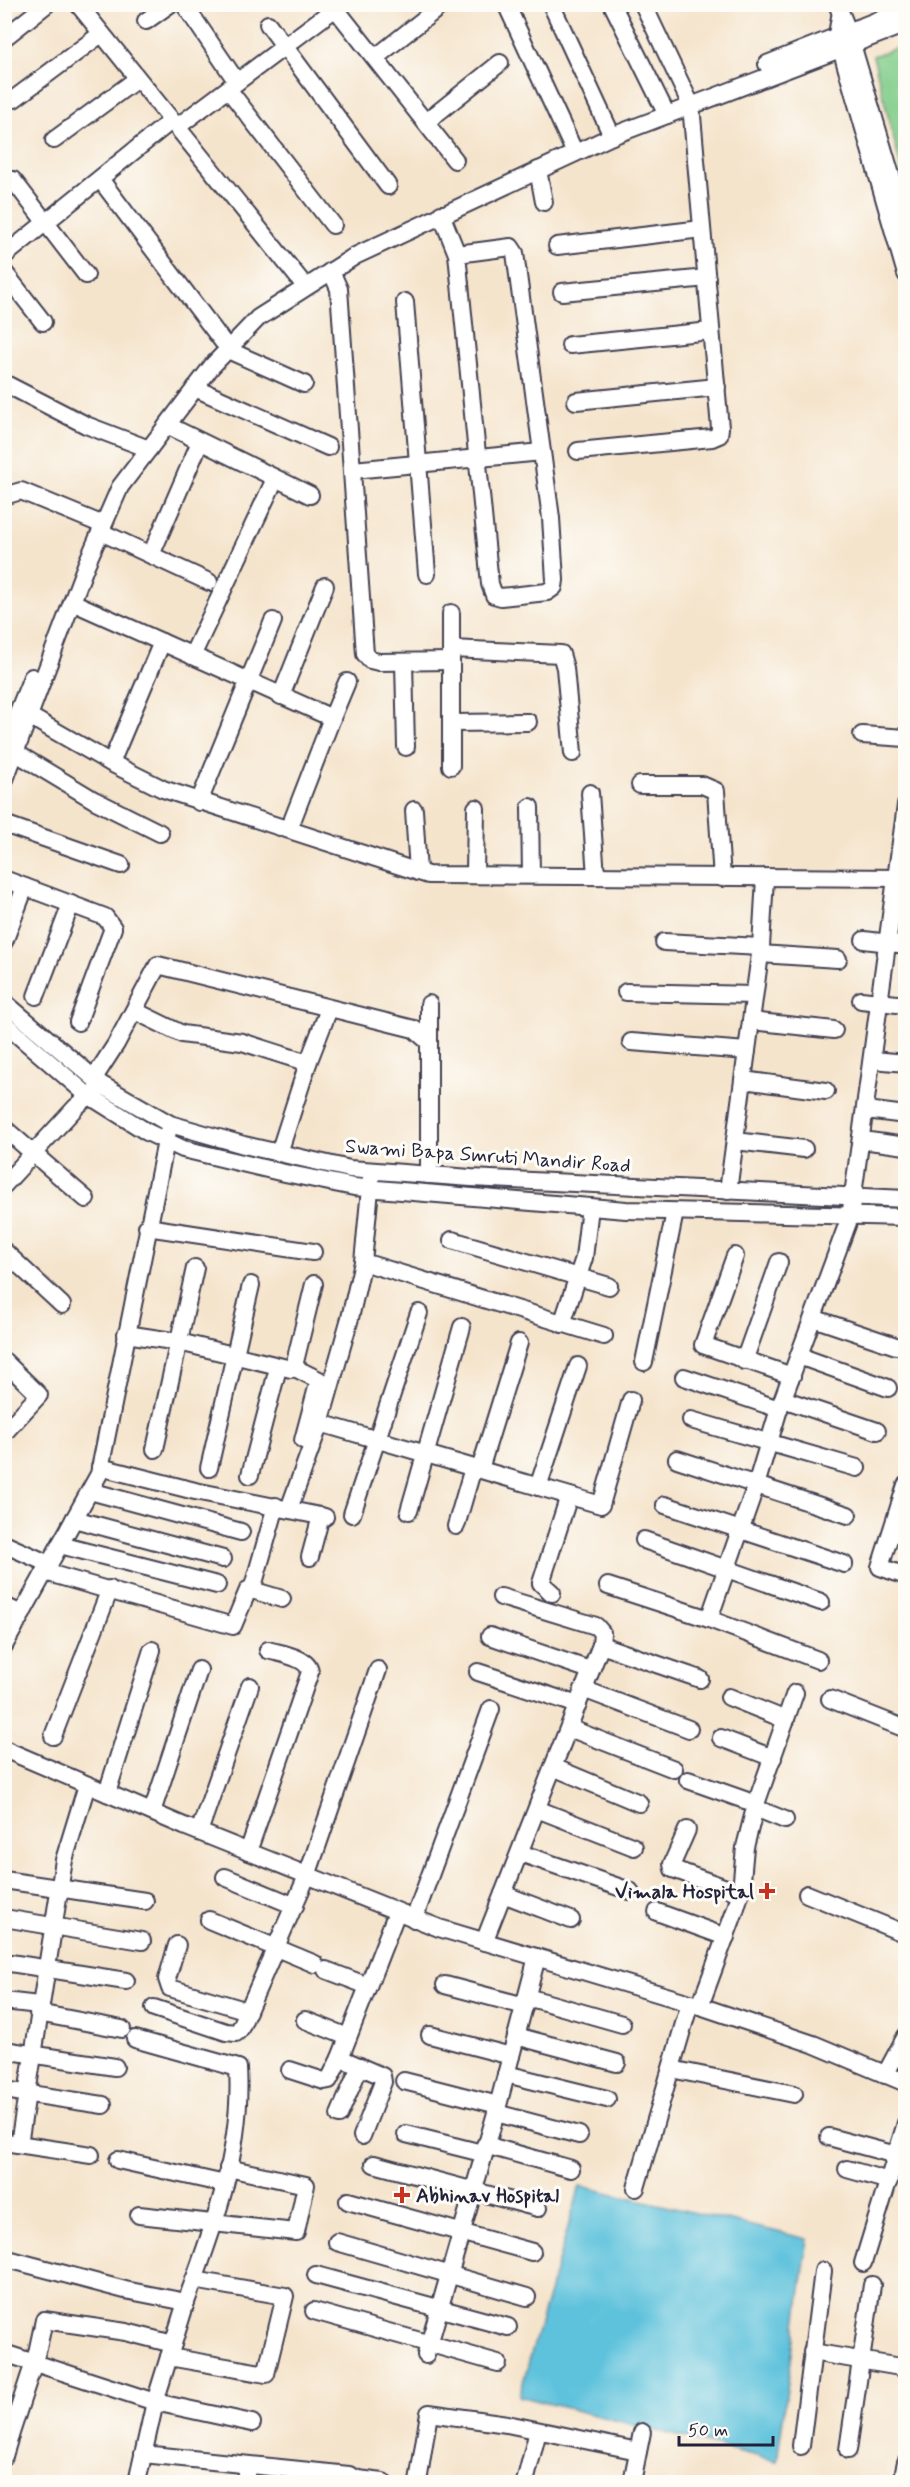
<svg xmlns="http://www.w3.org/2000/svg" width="910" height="2487" viewBox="0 0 910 2487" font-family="Mynerve,sans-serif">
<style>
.green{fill:#82cd8a;stroke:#527862;stroke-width:1.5}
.water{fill:#5ec2dc;stroke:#40728c;stroke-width:1.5}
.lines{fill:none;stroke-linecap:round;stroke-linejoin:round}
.minor-casing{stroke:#423f51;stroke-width:20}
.minor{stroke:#fff;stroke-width:16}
.poi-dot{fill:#c8321e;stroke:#fdfcf7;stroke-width:2}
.labels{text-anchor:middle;stroke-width:6;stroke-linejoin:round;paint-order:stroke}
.street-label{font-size:20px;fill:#22223b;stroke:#fdfcf7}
.poi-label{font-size:20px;font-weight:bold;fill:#22223b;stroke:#fdfcf7;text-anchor:end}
</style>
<rect width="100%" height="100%" fill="#fdfcf7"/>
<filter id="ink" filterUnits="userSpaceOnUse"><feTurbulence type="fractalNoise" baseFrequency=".0167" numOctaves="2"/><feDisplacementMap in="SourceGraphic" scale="12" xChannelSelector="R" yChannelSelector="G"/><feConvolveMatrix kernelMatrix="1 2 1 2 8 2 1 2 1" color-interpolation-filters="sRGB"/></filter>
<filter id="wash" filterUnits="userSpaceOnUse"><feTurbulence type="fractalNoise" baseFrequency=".008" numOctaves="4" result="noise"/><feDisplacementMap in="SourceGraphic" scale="24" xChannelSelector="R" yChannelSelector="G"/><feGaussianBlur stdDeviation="1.35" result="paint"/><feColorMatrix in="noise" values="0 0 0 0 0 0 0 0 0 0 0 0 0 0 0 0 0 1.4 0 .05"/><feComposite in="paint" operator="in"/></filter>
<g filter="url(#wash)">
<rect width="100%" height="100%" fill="#f5e4cc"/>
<!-- green -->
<polygon class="green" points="905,45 906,45 905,184 873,56"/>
<!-- water -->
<polygon class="water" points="580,2186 808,2239 777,2461 519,2396"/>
</g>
<g filter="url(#ink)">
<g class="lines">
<defs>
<g id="minor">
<polyline points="78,4 305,286"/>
<polyline points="184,4 237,82"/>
<polyline points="332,4 455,160"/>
<polyline points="506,4 575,153"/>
<polyline points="551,4 612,136"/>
<polyline points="612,4 667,115"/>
<polyline points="837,4 848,31 906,225"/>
<polyline points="840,17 837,35 906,274"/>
<polyline points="146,21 170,4"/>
<polyline points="268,24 388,186"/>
<polyline points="4,38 47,4"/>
<polyline points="375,58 443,4"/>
<polyline points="767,64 906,9"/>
<polyline points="228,89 333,225"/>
<polyline points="14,99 101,34"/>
<polyline points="426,122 500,63"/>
<polyline points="177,127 341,4"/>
<polyline points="54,140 137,79"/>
<polyline points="538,170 544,202"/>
<polyline points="100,179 223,342"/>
<polyline points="13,180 86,275"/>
<polyline points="441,214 457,254 490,584 494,595 501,597 547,592 554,587 555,580 551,518 515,253 511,247 457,254"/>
<polyline points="557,246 702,229"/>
<polyline points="4,256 171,121"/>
<polyline points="331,271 339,289 365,654 370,660 379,662 451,661"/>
<polyline points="4,272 43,322"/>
<polyline points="562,292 707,278"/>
<polyline points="405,302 427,574"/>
<polyline points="570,345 711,331"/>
<polyline points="228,350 304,384"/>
<polyline points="4,383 86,425 149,449"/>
<polyline points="195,388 328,447"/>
<polyline points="576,401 717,387"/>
<polyline points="167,425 310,495"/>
<polyline points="578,451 712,438 719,435 720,428 691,105 643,4"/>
<polyline points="353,470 542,452"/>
<polyline points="4,496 21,491 96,522"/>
<polyline points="101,532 209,582"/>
<polyline points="151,555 200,442"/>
<polyline points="72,602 332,718 289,829"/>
<polyline points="451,613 451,766"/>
<polyline points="451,649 561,654 565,668 573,753"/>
<polyline points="192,656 275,479"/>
<polyline points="404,662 406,747"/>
<polyline points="281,696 325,586"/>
<polyline points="29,716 111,763 163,789 428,875 906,878"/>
<polyline points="332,718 347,682"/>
<polyline points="451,723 528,722"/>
<polyline points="862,735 906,738"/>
<polyline points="4,747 32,677"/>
<polyline points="16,753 94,800 160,833"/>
<polyline points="111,763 162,642"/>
<polyline points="4,782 86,565 120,487 212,366 258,318 355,256 612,136 906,24"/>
<polyline points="640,785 702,785 716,791 722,878"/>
<polyline points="590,793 596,876"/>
<polyline points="199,802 273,621"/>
<polyline points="530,807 531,875"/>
<polyline points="414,810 418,872"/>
<polyline points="4,824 121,865"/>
<polyline points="475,875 476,808"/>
<polyline points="4,879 105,917 113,928 78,1022"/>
<polyline points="864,940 906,945"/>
<polyline points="4,942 25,887"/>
<polyline points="664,942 761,947"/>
<polyline points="760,954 838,959"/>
<polyline points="626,992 754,995"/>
<polyline points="36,996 71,904"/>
<polyline points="861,1000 906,1005"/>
<polyline points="4,1002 102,1085 170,1124 244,1145 350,1169 471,1178 906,1199"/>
<polyline points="429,1004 429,1175"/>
<polyline points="135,1011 182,1034 242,1042 308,1063"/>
<polyline points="751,1021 834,1030"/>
<polyline points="4,1023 85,1093 147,1132 183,1149 280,1172 354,1187 626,1210 906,1217"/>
<polyline points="631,1042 747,1051"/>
<polyline points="873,1060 906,1063"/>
<polyline points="94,1078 116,1044 158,965 414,1029 429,1042"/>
<polyline points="743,1080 826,1091"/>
<polyline points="866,1110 906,1115"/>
<polyline points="4,1128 86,1199"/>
<polyline points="862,1140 906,1146"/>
<polyline points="735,1141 804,1149"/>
<polyline points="279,1153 308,1063 329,1009"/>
<polyline points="4,1185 76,1107 97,1089"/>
<polyline points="728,1191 761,947 765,878"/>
<polyline points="147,1227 313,1252"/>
<polyline points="452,1240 609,1286"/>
<polyline points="4,1251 62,1305"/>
<polyline points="735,1256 703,1345 792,1376"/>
<polyline points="363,1262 604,1336"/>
<polyline points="813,1318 896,1346"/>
<polyline points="562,1324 584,1258 590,1207"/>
<polyline points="126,1334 179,1342 291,1369 294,1366 314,1284"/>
<polyline points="799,1356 888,1388"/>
<polyline points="4,1361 39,1395 4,1433"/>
<polyline points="744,1361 779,1262"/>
<polyline points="644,1362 675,1212"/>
<polyline points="293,1367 319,1380 303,1440"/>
<polyline points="684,1377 779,1409"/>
<polyline points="783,1399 877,1431"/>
<polyline points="691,1420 857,1468"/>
<polyline points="320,1423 601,1505 631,1400"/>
<polyline points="155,1449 195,1268"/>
<polyline points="677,1459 848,1515"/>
<polyline points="100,1467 195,1491 325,1517"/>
<polyline points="209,1468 251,1285"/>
<polyline points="480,1469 519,1343"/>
<polyline points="250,1475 278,1368"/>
<polyline points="906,1485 880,1567 906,1576"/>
<polyline points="538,1487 578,1366"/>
<polyline points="90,1491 241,1532"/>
<polyline points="665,1505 844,1564"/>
<polyline points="289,1509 320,1423 350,1318 363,1262 371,1179"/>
<polyline points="409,1511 462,1327"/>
<polyline points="352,1514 419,1313"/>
<polyline points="74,1519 223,1559"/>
<polyline points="456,1526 473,1468"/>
<polyline points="644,1540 821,1602"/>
<polyline points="4,1544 49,1564"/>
<polyline points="60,1545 217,1585"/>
<polyline points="310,1557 321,1516"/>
<polyline points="45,1572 233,1626 248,1590 252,1590 276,1506"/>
<polyline points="608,1586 709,1619 818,1660"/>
<polyline points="252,1590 282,1599"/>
<polyline points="552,1593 541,1583 569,1496"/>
<polyline points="501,1597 596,1626 602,1633 601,1645"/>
<polyline points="4,1606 22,1614"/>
<polyline points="709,1619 756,1485 779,1409 850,1217 906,805"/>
<polyline points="490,1636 590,1670"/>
<polyline points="4,1646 99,1474 168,1131"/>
<polyline points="478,1672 578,1705"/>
<polyline points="583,1689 689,1729"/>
<polyline points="729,1697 786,1720"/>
<polyline points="830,1699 906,1729"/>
<polyline points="569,1728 674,1769"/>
<polyline points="53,1736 110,1589"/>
<polyline points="721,1738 773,1758"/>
<polyline points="4,1749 184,1826 439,1928 700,2006 813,2044 906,2083"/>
<polyline points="553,1767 639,1803"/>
<polyline points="688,1780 756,1804"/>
<polyline points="107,1793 152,1650"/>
<polyline points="755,1808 785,1820"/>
<polyline points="537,1809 634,1847"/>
<polyline points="152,1812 199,1670"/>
<polyline points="687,1830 672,1864 673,1869 740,1893"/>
<polyline points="199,1832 250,1686"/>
<path d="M248 1852 310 1672C308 1657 281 1654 268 1650"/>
<polyline points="520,1853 630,1891"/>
<polyline points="225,1877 295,1906"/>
<polyline points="4,1880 145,1901"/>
<polyline points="503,1894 571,1920"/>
<polyline points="807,1894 906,1934"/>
<polyline points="657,1912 726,1937"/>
<polyline points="4,1918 142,1941"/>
<polyline points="414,1919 491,1709"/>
<polyline points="209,1920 315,1964"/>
<polyline points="484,1942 601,1645 700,1679"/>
<polyline points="177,1945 167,1979 170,1988 248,2011"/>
<polyline points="4,1962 126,1981"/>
<polyline points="326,1970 368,1986"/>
<polyline points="445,1985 525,2006"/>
<polyline points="527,1997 622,2024"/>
<polyline points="4,2001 39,2005"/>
<polyline points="700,2006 735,1911 741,1891 745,1847 756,1804 795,1693"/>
<polyline points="154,2008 226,2032 236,2033 240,2029 307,1876 378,1670"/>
<polyline points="38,2013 122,2029"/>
<polyline points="305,2020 348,2037"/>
<polyline points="430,2035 511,2056"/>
<polyline points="516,2036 617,2063"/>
<polyline points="4,2050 115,2067"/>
<polyline points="671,2069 794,2094"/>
<polyline points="290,2070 324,2081 329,2080 340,2058"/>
<polyline points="506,2074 607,2099"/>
<polyline points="885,2075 906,2036"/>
<polyline points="404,2081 498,2105"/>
<polyline points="4,2090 103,2105"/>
<polyline points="496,2113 579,2135"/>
<polyline points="339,2115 360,2066"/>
<polyline points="406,2134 482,2153"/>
<polyline points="362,2136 383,2082 382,2076 340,2058 397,1912"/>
<polyline points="829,2137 896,2155"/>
<polyline points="4,2142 91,2155"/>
<polyline points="19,2144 64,1860 87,1785"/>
<polyline points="485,2145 571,2169"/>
<polyline points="118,2160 225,2184"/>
<polyline points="374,2164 538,2208"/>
<polyline points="847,2169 889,2181"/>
<polyline points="636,2188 690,2003"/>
<polyline points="348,2201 532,2252"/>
<polyline points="139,2215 296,2232 306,2185 228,2168"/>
<polyline points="337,2242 527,2297"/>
<path d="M4 2258 125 2290 186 2302C214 2227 243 2149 238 2068L135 2039"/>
<polyline points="863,2263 906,2123"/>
<polyline points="316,2275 508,2327"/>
<polyline points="314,2311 498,2363"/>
<polyline points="812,2352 906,2368"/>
<polyline points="4,2353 155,2402 252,2423"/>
<polyline points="426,2355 496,2113 537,1957"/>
<polyline points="169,2357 266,2374 285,2296 194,2280"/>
<polyline points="4,2434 10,2436 37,2353 44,2320 126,2332 173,2344"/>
<polyline points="801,2446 823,2271"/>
<polyline points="848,2450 872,2285"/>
<polyline points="143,2454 349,2475 358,2479 383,2482"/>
<polyline points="4,2456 10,2436"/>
<polyline points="904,2471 906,2462"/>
<polyline points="137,2482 155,2402 186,2302"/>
<polyline points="244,2482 248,2466"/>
<polyline points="418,2482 429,2413 507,2424 638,2451"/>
<polyline points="525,2482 538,2431"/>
<polyline points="632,2482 642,2432"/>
</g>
</defs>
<!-- minor casing -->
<use href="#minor" class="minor-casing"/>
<!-- minor -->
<use href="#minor" class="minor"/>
</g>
</g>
<!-- markers -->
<g class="poi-dot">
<path d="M764 1882h6v6h6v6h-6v6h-6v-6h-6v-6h6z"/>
<path d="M399 2186h6v6h6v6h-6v6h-6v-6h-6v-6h6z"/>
</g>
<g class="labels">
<!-- street labels -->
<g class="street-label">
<text transform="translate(488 1155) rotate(4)" y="7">Swami Bapa Smruti Mandir Road</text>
</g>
<!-- poi labels -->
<g class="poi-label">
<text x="754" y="1898">Vimala Hospital</text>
<text x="416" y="2202" text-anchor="start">Abhinav Hospital</text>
</g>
</g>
<!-- margin -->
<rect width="910" height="2487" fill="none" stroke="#fdfcf7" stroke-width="24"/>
<!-- scale -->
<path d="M679 2436v9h94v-9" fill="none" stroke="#22223b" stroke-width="3"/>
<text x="688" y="2436" font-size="18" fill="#22223b" stroke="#fdfcf7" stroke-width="4.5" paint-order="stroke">50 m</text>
</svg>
